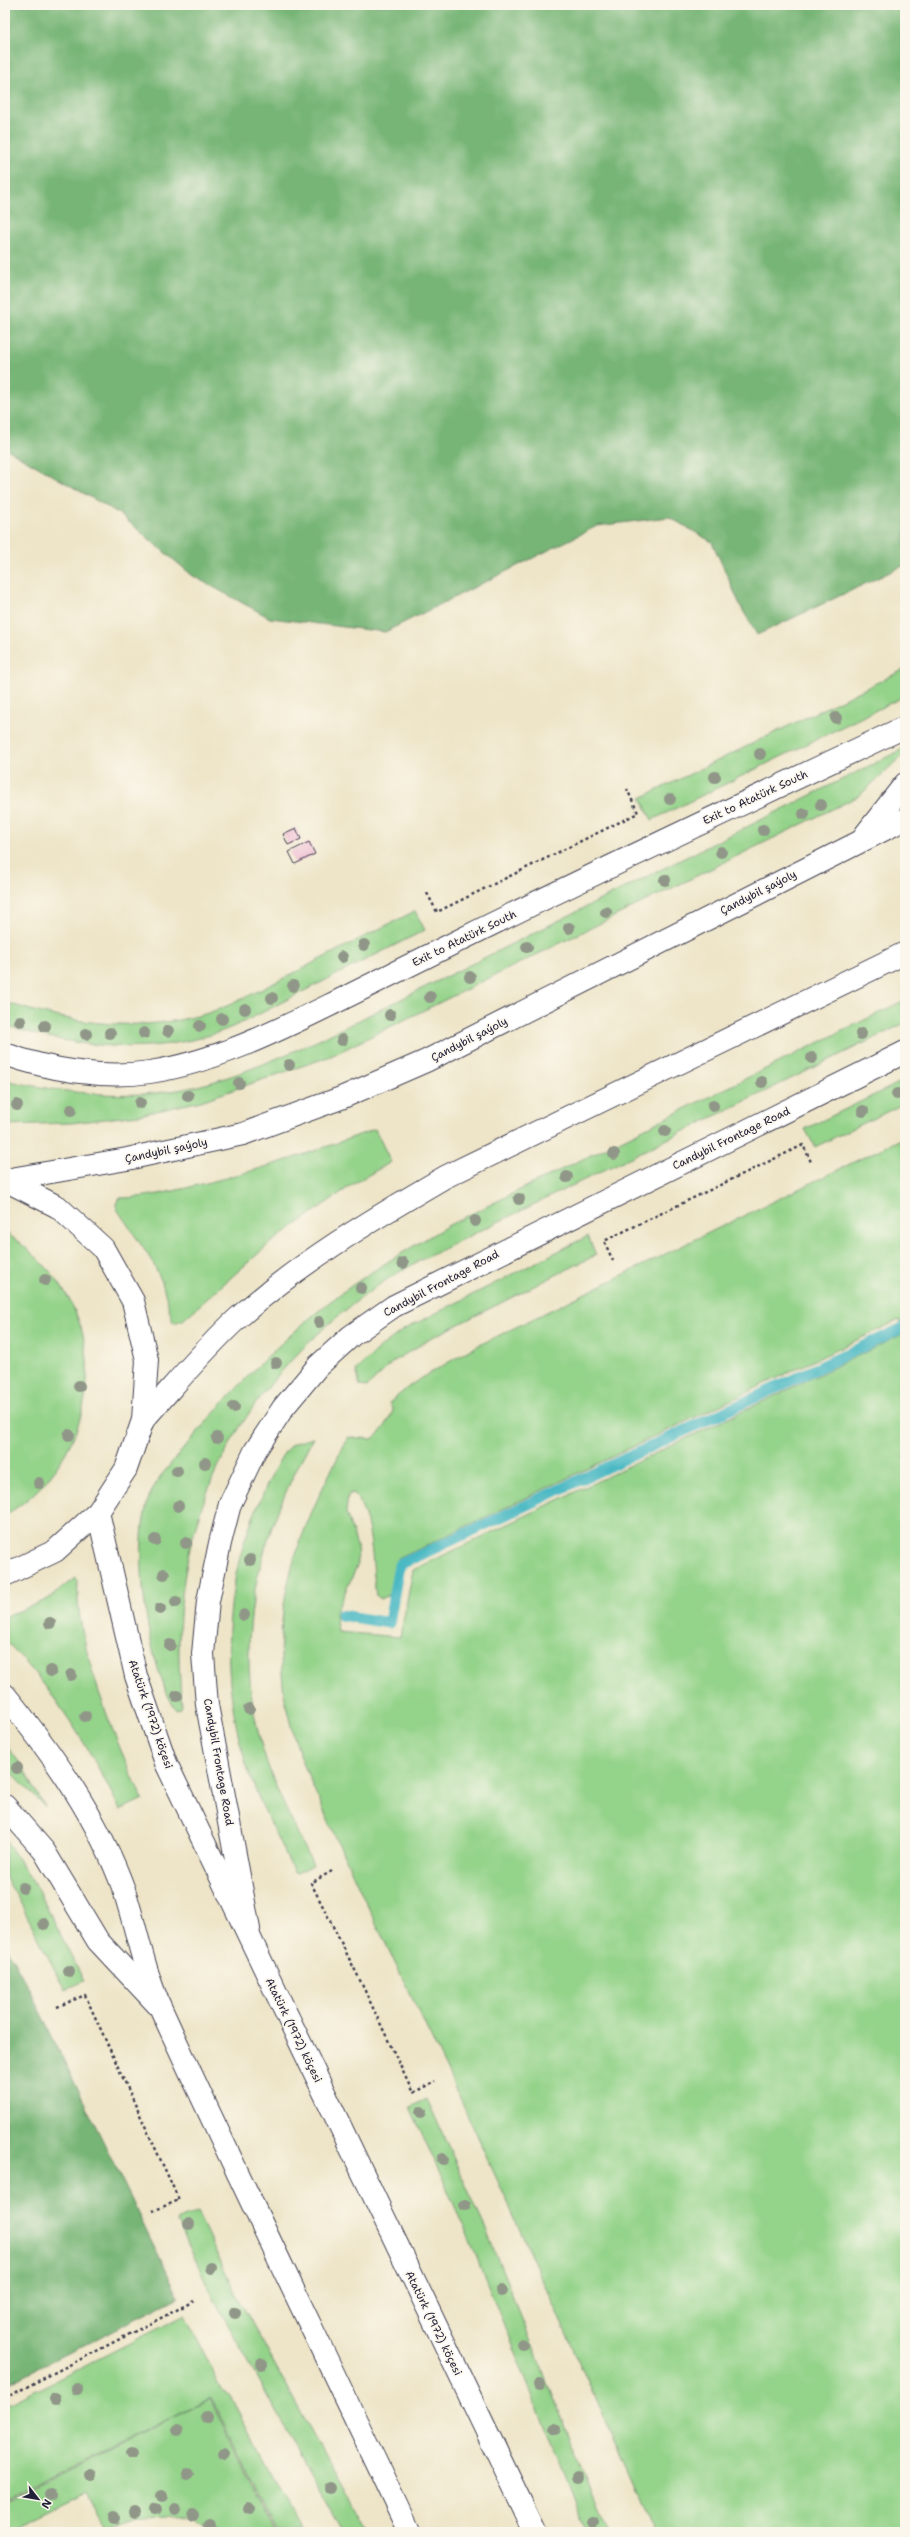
<svg xmlns="http://www.w3.org/2000/svg" width="910" height="2537" viewBox="0 0 910 2537" font-family="'Shantell Sans',sans-serif">
<style>
.green{fill:#94d38a;stroke:#5b7a62}
.forest{fill:#77b576;stroke:#4c6c58}
.lines{fill:none;stroke-linecap:round;stroke-linejoin:round}
.stream{stroke:#4bb9c4;stroke-width:11}
.building{fill:#eaa9c9}
.street-casing{stroke:#413f50;stroke-width:24}
.secondary-casing{stroke:#413f50;stroke-width:24}
.path{stroke:#413f50;stroke-width:2.5;stroke-dasharray:3 3;stroke-linecap:butt}
.street{stroke:#fff;stroke-width:22}
.secondary{stroke:#fff;stroke-width:22}
.tree{fill:#909788}
.labels{text-anchor:middle;stroke-width:3.5;stroke-linejoin:round;paint-order:stroke}
.street-label{font-size:11px;fill:#22223b;stroke:#fbf7ec}
</style>
<rect width="100%" height="100%" fill="#fbf7ec"/>
<filter id="ink" filterUnits="userSpaceOnUse"><feTurbulence type="fractalNoise" baseFrequency=".025" numOctaves="2"/><feDisplacementMap in="SourceGraphic" scale="8" xChannelSelector="R" yChannelSelector="G"/><feConvolveMatrix kernelMatrix="1 2 1 2 8 2 1 2 1" color-interpolation-filters="sRGB"/></filter>
<filter id="wash" filterUnits="userSpaceOnUse"><feTurbulence type="fractalNoise" baseFrequency=".012" numOctaves="4" result="noise"/><feDisplacementMap in="SourceGraphic" scale="16" xChannelSelector="R" yChannelSelector="G"/><feGaussianBlur stdDeviation="0.9" result="paint"/><feColorMatrix in="noise" values="0 0 0 0 0 0 0 0 0 0 0 0 0 0 0 0 0 1.4 0 .05"/><feComposite in="paint" operator="in"/></filter>
<g filter="url(#wash)">
<rect width="100%" height="100%" fill="#eee5c8"/>
<!-- green -->
<g class="green">
<polygon points="905,669 905,696 652,820 641,798"/>
<path d="M905 748V753L859 796 331 1056 201 1101 139 1115 71 1123 5 1125V1080C71 1095 143 1102 209 1083 247 1072 283 1056 319 1040Z"/>
<path d="M415 911 425 930C383 951 340 973 298 994 274 1006 250 1020 225 1030 155 1057 74 1048 5 1025V1002C70 1024 138 1033 205 1014 234 1005 261 989 288 976 330 954 373 932 415 911Z"/>
<path d="M905 1000V1023L453 1244C428 1257 401 1269 379 1285 233 1387 163 1526 182 1705L181 1708 176 1710C147 1667 133 1553 147 1504 150 1491 157 1482 164 1472 214 1411 265 1353 327 1304 365 1274 407 1250 449 1225Z"/>
<polygon points="905,1080 905,1103 815,1147 805,1129"/>
<path d="M375 1129 391 1162 353 1184 269 1244 183 1320 173 1323 162 1282 152 1261 117 1209 116 1204 119 1198C148 1198 178 1190 206 1183 264 1169 319 1150 375 1129Z"/>
<path d="M905 1137V1330L899 1320 398 1559 389 1595 380 1599 376 1596C372 1567 373 1514 353 1493L348 1495 346 1512 357 1546 358 1564 335 1614 338 1632 400 1637 413 1570 905 1333V2532H655C585 2378 518 2222 446 2069 410 1992 371 1916 336 1838 312 1785 286 1733 282 1674 274 1582 308 1516 348 1437L372 1439C382 1432 389 1422 393 1410L389 1403 412 1384 469 1350Z"/>
<path d="M5 1232C37 1254 64 1281 78 1319 105 1391 71 1477 5 1515Z"/>
<polygon points="588,1236 596,1255 435,1336 394,1361 367,1387 360,1386 356,1370 383,1345 403,1330"/>
<path d="M313 1438C253 1545 227 1656 271 1774 283 1806 299 1835 313 1865L295 1874C280 1843 264 1813 252 1781 219 1691 220 1588 260 1501 265 1489 282 1449 293 1444 299 1441 307 1440 313 1438Z"/>
<path d="M75 1578 78 1580C73 1639 117 1746 143 1799L120 1810C90 1748 54 1690 5 1640V1617L48 1599Z"/>
<polygon points="5,1743 22,1766 45,1807 5,1765"/>
<polygon points="5,1839 38,1890 84,1981 65,1990 19,1900 5,1877"/>
<polygon points="427,2099 486,2230 608,2532 588,2532 583,2522 469,2238 410,2107"/>
<polygon points="197,2212 234,2290 366,2532 342,2532 215,2301 177,2221"/>
<polygon points="185,2315 222,2389 230,2396 302,2532 276,2532 211,2398 5,2500 5,2406"/>
<polygon points="210,2399 274,2532 203,2532 192,2524 170,2516 138,2517 104,2528 86,2493 5,2532 5,2502"/>
</g>
<!-- forest -->
<g class="forest">
<polygon points="5,5 905,5 905,565 757,635 741,607 712,542 669,517 597,526 385,632 270,618 193,576 118,513 5,448"/>
<polygon points="5,1945 27,1985 179,2297 5,2385"/>
</g>
<g class="lines">
<!-- stream -->
<polyline class="stream" points="341,1615 389,1623 399,1565 905,1327"/>
</g>
<g id="blocks">
<!-- building -->
<g class="building">
<polygon points="296,828 301,839 288,845 283,834"/>
<polygon points="309,842 315,854 295,864 289,852"/>
</g>
</g>
</g>
<g filter="url(#ink)">
<use href="#blocks" fill-opacity="0" stroke="#413f50" stroke-width="1"/>
<g class="lines">
<defs>
<g id="street">
<path d="M5 1054C49 1070 103 1079 150 1072 215 1062 275 1032 334 1003 378 981 422 959 466 937 611 865 758 796 905 727"/>
<polyline points="249,1929 207,1705 203,1654 208,1601 220,1543 230,1504 255,1451 283,1408 318,1366 351,1336 394,1306 905,1052"/>
</g>
<g id="secondary">
<polyline points="865,835 905,784"/>
<polyline points="5,1180 127,1159 243,1134 341,1098 426,1061 905,819"/>
<polyline points="5,1180 58,1207 103,1248 133,1301 147,1360 143,1420 126,1469 98,1512 55,1551 5,1575"/>
<path d="M143 1420C174 1386 204 1349 238 1318 300 1262 373 1219 445 1177L905 953"/>
<polyline points="98,1512 136,1676 166,1763 535,2532"/>
<path d="M5 1695C53 1754 98 1818 124 1890 137 1930 144 1973 162 2011 242 2186 327 2358 409 2532"/>
<polyline points="5,1806 44,1851 98,1941 157,2004"/>
</g>
</defs>
<!-- street casing -->
<use href="#street" class="street-casing"/>
<!-- secondary casing -->
<use href="#secondary" class="secondary-casing"/>
<!-- path -->
<g class="path">
<polyline points="427,893 437,912 638,813 627,789"/>
<polyline points="613,1261 604,1241 803,1145 812,1164"/>
<polyline points="332,1871 311,1883 358,1976 413,2093 435,2081"/>
<polyline points="57,2007 85,1995 179,2200 153,2211"/>
<polyline points="5,2398 194,2301"/>
</g>
<!-- street -->
<use href="#street" class="street"/>
<!-- secondary -->
<use href="#secondary" class="secondary"/>
</g>
<!-- trees -->
<g class="tree">
<circle cx="836" cy="718" r="6"/>
<circle cx="760" cy="754" r="6"/>
<circle cx="715" cy="777" r="6"/>
<circle cx="670" cy="799" r="6"/>
<circle cx="821" cy="805" r="6"/>
<circle cx="804" cy="814" r="6"/>
<circle cx="763" cy="830" r="6"/>
<circle cx="721" cy="852" r="6"/>
<circle cx="665" cy="880" r="6"/>
<circle cx="606" cy="912" r="6"/>
<circle cx="569" cy="928" r="6"/>
<circle cx="364" cy="945" r="6"/>
<circle cx="527" cy="947" r="6"/>
<circle cx="342" cy="957" r="6"/>
<circle cx="470" cy="977" r="6"/>
<circle cx="293" cy="986" r="6"/>
<circle cx="430" cy="997" r="6"/>
<circle cx="272" cy="998" r="6"/>
<circle cx="245" cy="1009" r="6"/>
<circle cx="390" cy="1015" r="6"/>
<circle cx="222" cy="1019" r="6"/>
<circle cx="20" cy="1021" r="6"/>
<circle cx="45" cy="1026" r="6"/>
<circle cx="200" cy="1026" r="6"/>
<circle cx="168" cy="1031" r="6"/>
<circle cx="110" cy="1033" r="6"/>
<circle cx="144" cy="1033" r="6"/>
<circle cx="86" cy="1034" r="6"/>
<circle cx="861" cy="1034" r="6"/>
<circle cx="342" cy="1040" r="6"/>
<circle cx="812" cy="1058" r="6"/>
<circle cx="289" cy="1065" r="6"/>
<circle cx="762" cy="1082" r="6"/>
<circle cx="239" cy="1083" r="6"/>
<circle cx="897" cy="1094" r="6"/>
<circle cx="188" cy="1096" r="6"/>
<circle cx="140" cy="1103" r="6"/>
<circle cx="17" cy="1105" r="6"/>
<circle cx="713" cy="1106" r="6"/>
<circle cx="71" cy="1110" r="6"/>
<circle cx="863" cy="1111" r="6"/>
<circle cx="665" cy="1131" r="6"/>
<circle cx="614" cy="1154" r="6"/>
<circle cx="567" cy="1177" r="6"/>
<circle cx="519" cy="1199" r="6"/>
<circle cx="475" cy="1221" r="6"/>
<circle cx="403" cy="1263" r="6"/>
<circle cx="45" cy="1280" r="6"/>
<circle cx="361" cy="1288" r="6"/>
<circle cx="319" cy="1322" r="6"/>
<circle cx="276" cy="1363" r="6"/>
<circle cx="79" cy="1386" r="6"/>
<circle cx="234" cy="1407" r="6"/>
<circle cx="69" cy="1435" r="6"/>
<circle cx="217" cy="1438" r="6"/>
<circle cx="205" cy="1463" r="6"/>
<circle cx="177" cy="1471" r="6"/>
<circle cx="39" cy="1483" r="6"/>
<circle cx="178" cy="1506" r="6"/>
<circle cx="155" cy="1540" r="6"/>
<circle cx="186" cy="1543" r="6"/>
<circle cx="250" cy="1560" r="6"/>
<circle cx="164" cy="1574" r="6"/>
<circle cx="176" cy="1602" r="6"/>
<circle cx="160" cy="1609" r="6"/>
<circle cx="244" cy="1615" r="6"/>
<circle cx="50" cy="1623" r="6"/>
<circle cx="170" cy="1645" r="6"/>
<circle cx="51" cy="1671" r="6"/>
<circle cx="71" cy="1675" r="6"/>
<circle cx="177" cy="1696" r="6"/>
<circle cx="249" cy="1709" r="6"/>
<circle cx="85" cy="1716" r="6"/>
<circle cx="17" cy="1768" r="6"/>
<circle cx="23" cy="1888" r="6"/>
<circle cx="44" cy="1924" r="6"/>
<circle cx="69" cy="1971" r="6"/>
<circle cx="421" cy="2112" r="6"/>
<circle cx="443" cy="2159" r="6"/>
<circle cx="465" cy="2205" r="6"/>
<circle cx="189" cy="2224" r="6"/>
<circle cx="211" cy="2268" r="6"/>
<circle cx="501" cy="2291" r="6"/>
<circle cx="235" cy="2313" r="6"/>
<circle cx="522" cy="2344" r="6"/>
<circle cx="262" cy="2364" r="6"/>
<circle cx="539" cy="2385" r="6"/>
<circle cx="77" cy="2389" r="6"/>
<circle cx="55" cy="2399" r="6"/>
<circle cx="206" cy="2417" r="6"/>
<circle cx="555" cy="2429" r="6"/>
<circle cx="178" cy="2430" r="6"/>
<circle cx="131" cy="2454" r="6"/>
<circle cx="224" cy="2454" r="6"/>
<circle cx="91" cy="2474" r="6"/>
<circle cx="188" cy="2474" r="6"/>
<circle cx="577" cy="2477" r="6"/>
<circle cx="330" cy="2488" r="6"/>
<circle cx="50" cy="2495" r="6"/>
<circle cx="162" cy="2496" r="6"/>
<circle cx="155" cy="2509" r="6"/>
<circle cx="175" cy="2509" r="6"/>
<circle cx="249" cy="2509" r="6"/>
<circle cx="135" cy="2513" r="6"/>
<circle cx="193" cy="2515" r="6"/>
<circle cx="114" cy="2518" r="6"/>
<circle cx="593" cy="2522" r="6"/>
<circle cx="209" cy="2525" r="6"/>
</g>
</g>
<g class="labels">
<!-- street labels -->
<g class="street-label">
<text transform="translate(755 797) rotate(-25)" y="4">Exit to Atatürk South</text>
<text transform="translate(758 892) rotate(-27)" y="4">Çandybil şaýoly</text>
<text transform="translate(464 938) rotate(-26)" y="4">Exit to Atatürk South</text>
<text transform="translate(469 1039) rotate(-27)" y="4">Çandybil şaýoly</text>
<text transform="translate(731 1138) rotate(-26)" y="4">Candybil Frontage Road</text>
<text transform="translate(166 1150) rotate(-12)" y="4">Çandybil şaýoly</text>
<text transform="translate(441 1283) rotate(-28)" y="4">Candybil Frontage Road</text>
<text transform="translate(151 1714) rotate(71)" y="4">Atatürk (1972) köçesi</text>
<text transform="translate(219 1762) rotate(80)" y="4">Candybil Frontage Road</text>
<text transform="translate(294 2030) rotate(64)" y="4">Atatürk (1972) köçesi</text>
<text transform="translate(434 2323) rotate(64)" y="4">Atatürk (1972) köçesi</text>
</g>
</g>
<!-- margin -->
<rect width="910" height="2537" fill="none" stroke="#fbf7ec" stroke-width="20"/>
<!-- north arrow -->
<g transform="translate(38 2499) rotate(121)" stroke="#fbf7ec" stroke-width="3" paint-order="stroke">
<path d="M0-3L7 15L0 10L-7 15Z" fill="#22223b"/>
<text y="-6" font-size="11" font-weight="bold" text-anchor="middle" fill="#22223b">N</text>
</g>
</svg>
